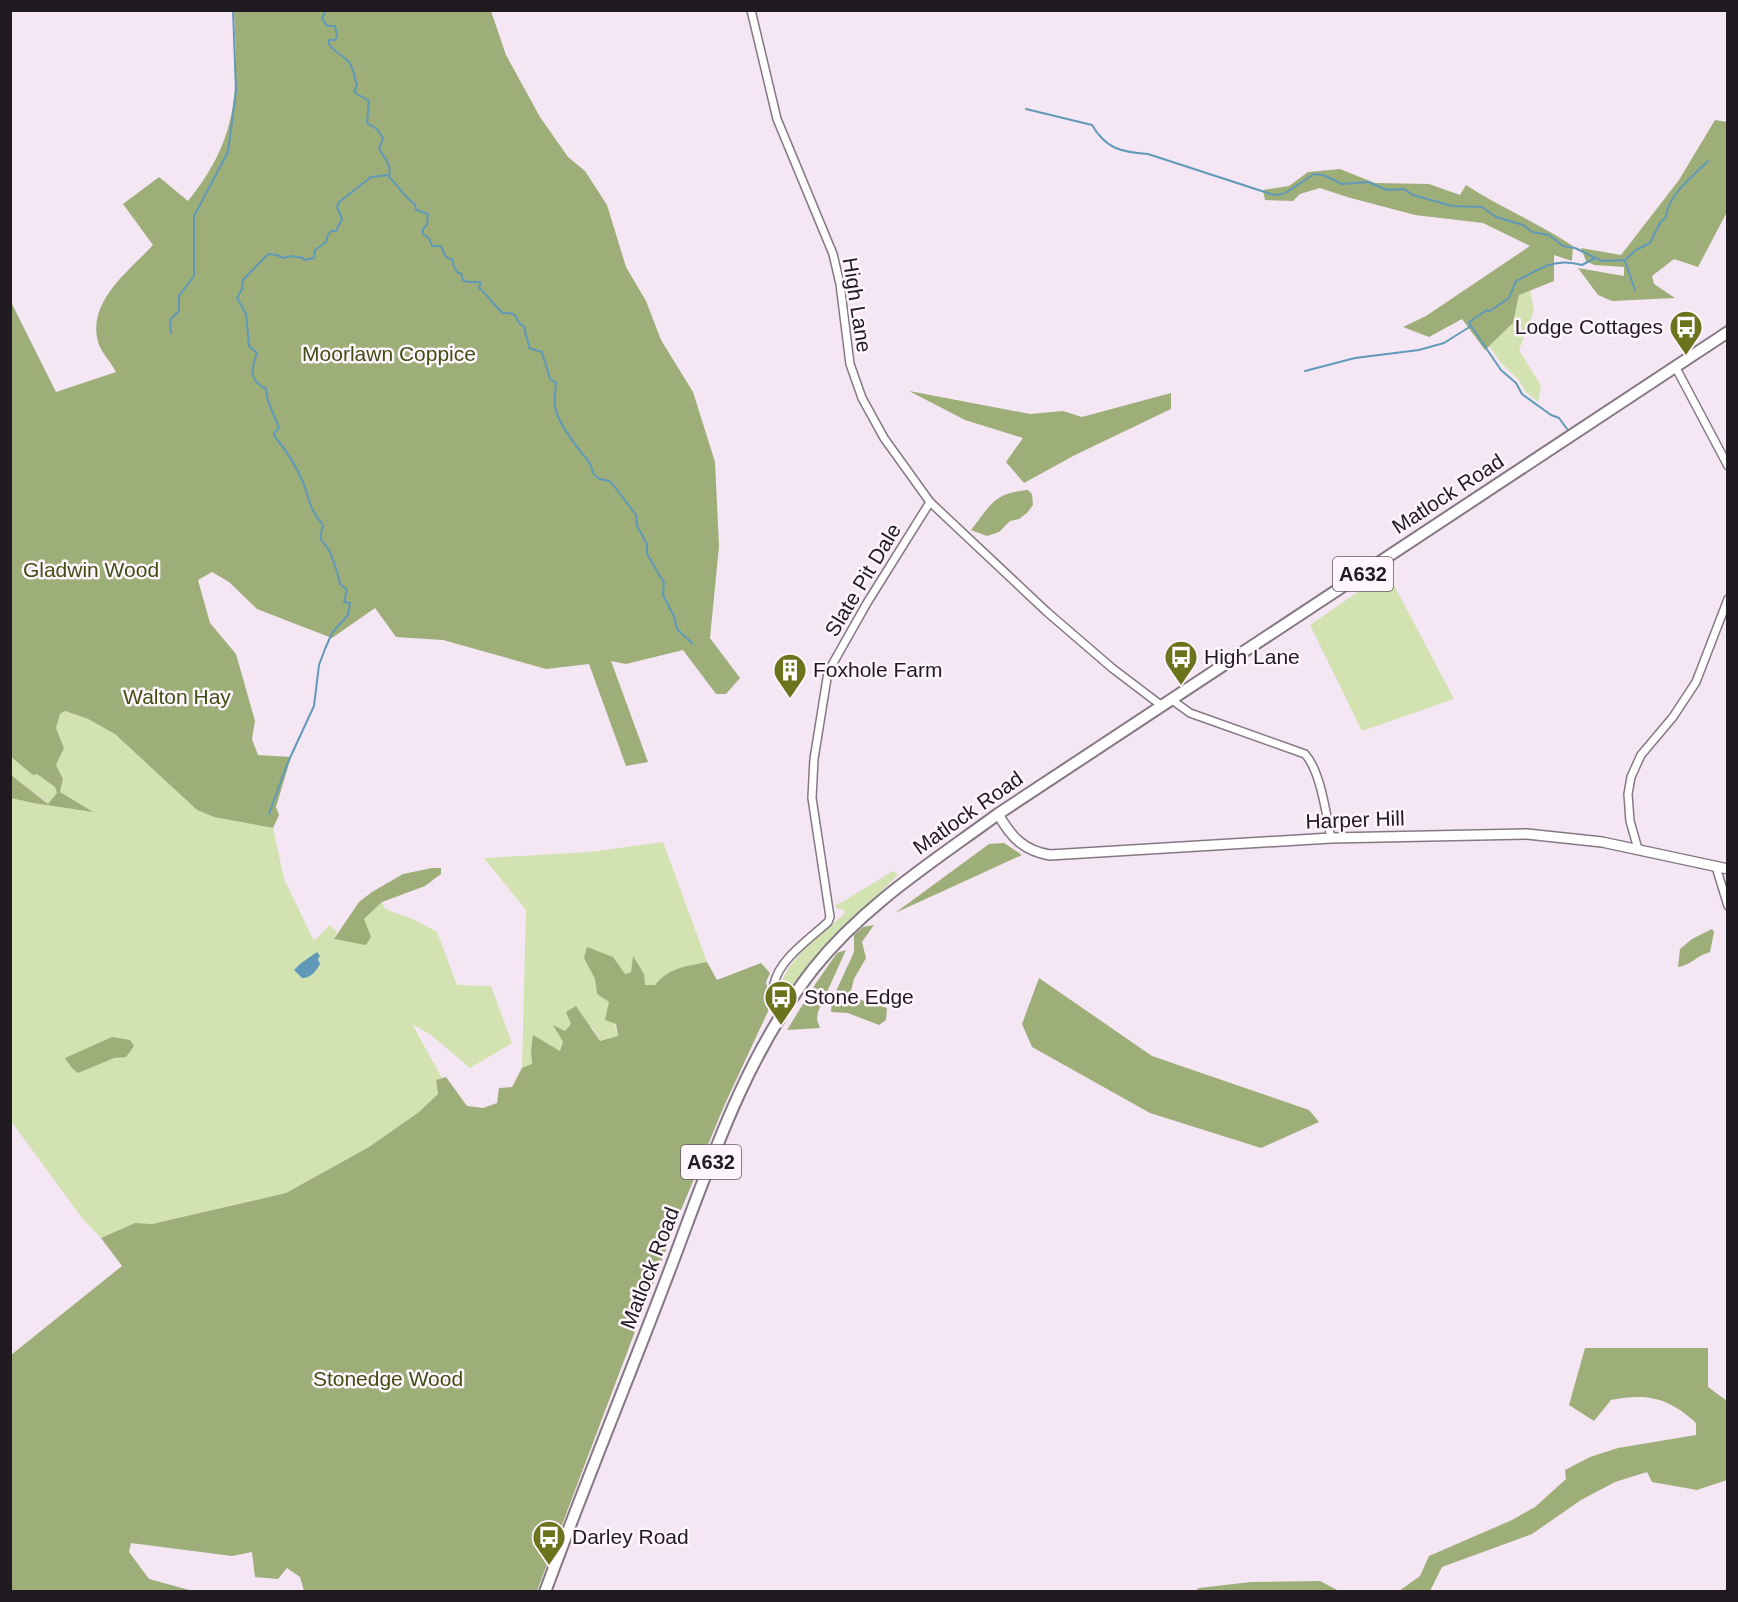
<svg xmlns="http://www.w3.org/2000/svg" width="1738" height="1602" viewBox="0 0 1738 1602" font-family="Helvetica,sans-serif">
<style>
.green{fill:#d2e2b0}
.forest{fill:#9eae79}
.water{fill:#6199b9}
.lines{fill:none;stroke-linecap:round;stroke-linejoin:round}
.stream{stroke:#6199b9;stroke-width:2}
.minor-casing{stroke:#857884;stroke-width:10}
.tertiary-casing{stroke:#857884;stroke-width:12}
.primary-casing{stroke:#857884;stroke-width:14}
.minor{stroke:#fff;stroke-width:7}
.tertiary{stroke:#fff;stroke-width:9}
.primary{stroke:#fff;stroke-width:10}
.labels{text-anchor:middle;stroke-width:5;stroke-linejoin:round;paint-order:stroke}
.shield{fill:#fef5fd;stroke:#635c62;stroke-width:1.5}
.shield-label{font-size:20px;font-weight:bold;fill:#201b20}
.street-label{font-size:21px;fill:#201b20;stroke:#fef5fd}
.poi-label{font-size:21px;fill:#201b20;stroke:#fef5fd;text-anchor:start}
.park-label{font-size:21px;fill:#404f13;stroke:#fef5fd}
</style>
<rect width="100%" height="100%" fill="#f4e6f3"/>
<!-- green -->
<g class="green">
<polygon points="1530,289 1534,311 1519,350 1541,386 1538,402 1526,392 1518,379 1502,364 1489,346 1513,323 1519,295"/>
<polygon points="1387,572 1454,699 1362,731 1310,625"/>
<polygon points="64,711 88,719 115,734 197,810 214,817 273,828 284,879 314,941 330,925 337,932 334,938 366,944 371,937 363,920 382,902 385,909 413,919 437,932 457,985 491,986 512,1043 470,1068 431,1035 412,1024 442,1078 436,1081 438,1094 419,1112 369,1147 286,1193 152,1224 135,1223 101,1238 82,1218 11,1121 11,798 33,803 91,811 60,792 63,779 56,765 64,748 56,728 60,714"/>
<polygon points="10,757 33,774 37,774 55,787 57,793 49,804 11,775"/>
<path d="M663 842 707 962C686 966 668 968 655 985H645L633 957 631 972 624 974 613 957 584 958 595 979 597 994 609 1002 618 1036 600 1041 592 1027 571 1025 565 1031 554 1026 563 1042 560 1051 548 1045 531 1050 532 1065 522 1068 526 910 484 858 590 852Z"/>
<path d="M893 871 898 875 821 951 790 992 783 995 780 993C780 963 825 932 845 913L843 909H837L835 905 844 901Z"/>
</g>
<!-- forest -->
<g class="forest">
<path d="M234 11H491L506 55 540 117 568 157 585 171 607 205 626 267 646 301 661 340 693 392 715 462 719 546 710 638 740 678 726 694H716L683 650 626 664 611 661 648 762 626 766 589 664 546 669 443 640 396 637 375 608 332 638 257 609 229 582 212 572 198 580 210 623 236 654 255 721 252 739 258 755 291 757 276 807 279 815 273 828 214 817 197 810 115 734 88 719 65 711 60 714 56 728 64 748 56 765 63 779 60 792 93 812 33 803 11 798V775L48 804 57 793 55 787 37 774 33 775 11 757V302L56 392 116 372C112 364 103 354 99 345 85 303 128 272 153 245L123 204 159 177 188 201C240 137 238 89 234 11Z"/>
<polygon points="1715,120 1727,122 1727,212 1698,267 1674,259 1652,276 1654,284 1675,298 1612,301 1598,295 1578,268 1624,276 1624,267 1594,265 1586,261 1581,248 1621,255 1679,180"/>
<path d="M1340 169 1375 183 1429 184 1460 195 1466 185C1501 208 1539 223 1573 246L1572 261 1554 255V281L1519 295 1513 323 1485 350 1462 319 1429 337 1403 327 1426 316 1530 246 1483 223 1415 215 1347 197 1320 188 1300 194 1293 201 1265 200 1263 190 1289 186 1308 172Z"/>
<polygon points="909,391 1030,414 1063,411 1082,417 1171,393 1171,409 1075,455 1024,483 1006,462 1023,438 965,420"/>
<path d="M1028 490 1032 494 1033 505 1027 513 1019 519 1010 521 999 532 987 536 971 530C991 505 993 493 1028 490Z"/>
<polygon points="1004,843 1022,855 895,913 989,844"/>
<polygon points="432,868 441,868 441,874 425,886 382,902 364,919 371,937 366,945 334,939 359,902 372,892 403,874"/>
<polygon points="874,925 862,942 866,958 854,979 851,991 861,1000 887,1008 886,1020 879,1025 848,1013 831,1012 832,1000 854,952 854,935 863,927"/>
<path d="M1712 929 1714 932 1710 952C1696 956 1691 965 1678 967L1680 949 1692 939Z"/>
<path d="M587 947 613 957 625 974 631 972 633 956 644 974 645 985H655C668 968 686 966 707 962L717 980 761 963 770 973 766 982 771 1005 724 1106 679 1215 537 1591H304L300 1577 287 1568 278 1579 255 1577 252 1552 232 1556 131 1543 129 1552 149 1579 193 1591H11V1355L122 1266 101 1238 135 1223 152 1224 286 1193 369 1147 419 1112 438 1094 436 1080 446 1077 467 1106 483 1108 497 1103 499 1088 512 1087 522 1068 532 1064 531 1050 533 1035 560 1051 563 1042 553 1025 565 1031 571 1024 566 1012 576 1006 600 1041 618 1036 616 1024 605 1020 609 1002 597 994 595 979 584 958Z"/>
<polygon points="846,950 818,1012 817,1020 820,1028 787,1030 816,983 837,953"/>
<polygon points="1039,978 1152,1056 1309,1110 1319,1122 1261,1148 1150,1113 1032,1047 1022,1024"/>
<polygon points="112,1037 130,1040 134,1046 126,1057 114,1058 78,1073 72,1068 65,1058"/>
<path d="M1585 1348H1708V1387L1727 1401V1480L1697 1490 1652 1482 1647 1472 1615 1482 1581 1500 1532 1534 1442 1567 1430 1591H1399L1420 1576 1429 1556 1512 1520 1535 1507 1566 1479 1565 1470 1590 1457 1618 1448 1696 1435V1423C1669 1398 1647 1393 1611 1400L1594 1421 1569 1405Z"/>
<polygon points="1320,1581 1339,1591 1195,1591 1199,1588 1251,1582"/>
</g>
<!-- water -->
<path class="water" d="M317 952 320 956 318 959 320 964C316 971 311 978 302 978L294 970 300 964Z"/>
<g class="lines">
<!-- stream -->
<g class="stream">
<polyline points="320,10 321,10"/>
<path d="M326 10 322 18 327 26H335L337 36 335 40H329V44C334 52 341 54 348 61 354 67 354 78 357 85L354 92 369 101 367 123 377 129 383 138 379 149C385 159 392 164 389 177 398 185 405 198 415 204L416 210 428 214 427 225 423 229V234L429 238 432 246H441C444 251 444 259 452 259L454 267 458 273H461L463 280 467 282H481L479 288C488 295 494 306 503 313 523 312 511 321 525 327 524 336 529 340 529 348L542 352C544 362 548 369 550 379L556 383C555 391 554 399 555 407 558 423 579 450 589 462 593 467 591 475 598 478 602 481 607 479 611 482L636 515 637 526 647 544V554L664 583 663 595 674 616 677 629 692 643"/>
<path d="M1026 109 1092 125C1106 149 1121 152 1148 154L1274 195 1283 194 1290 190 1314 174 1323 175 1342 184 1368 182 1387 190 1404 189 1413 195 1452 206 1482 207 1496 217 1523 225 1532 232 1549 235 1563 246 1575 248 1602 261 1625 260 1636 250 1650 243 1660 223 1666 217C1668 195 1693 176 1708 161"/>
<polyline points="1625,261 1635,290"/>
<polyline points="1471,326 1501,370 1516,383 1522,394 1551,415 1559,418 1567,429"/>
<polyline points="171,333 170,320 179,311 179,296 194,276 194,216 228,152 236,91 233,10"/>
<path d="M1305 371 1355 358 1419 350 1444 343 1471 326 1469 322 1487 310 1490 311 1509 298 1516 281C1540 269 1555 257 1582 265L1595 258"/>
<path d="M269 814 288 762 314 706 319 665 325 649 332 633 348 615 350 603 344 602 347 590 340 584C338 573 334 562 330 552 328 547 323 544 321 539 320 534 322 530 323 525 309 509 310 500 303 482 296 466 286 450 275 437L274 433 279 428 268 401 266 389C247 379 252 368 257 353L249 346 246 314 237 298 242 289 243 280 268 254 277 255 283 258 291 256 303 258 304 260 314 258 315 250 326 242 328 235 331 231H336L342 219 337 207 339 202 371 177 388 175"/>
</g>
<defs>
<g id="minor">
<polyline points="751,10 777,119 833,254 840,284 850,364 862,398 884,438 930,502 1047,612 1112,668 1162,706"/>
<polyline points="1676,368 1728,466"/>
<path d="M1172 700 1190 713 1305 754C1321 772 1326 814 1331 838"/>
<polyline points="1638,849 1630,821 1628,794 1631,777 1641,755 1673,717 1696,682 1728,599"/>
<polyline points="1716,867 1728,906"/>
<path d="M785 1008 775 998C775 994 774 988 774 984 779 959 812 937 828 922L830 917 812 798 814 759 828 672 867 603 930 502"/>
</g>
<path id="tertiary" d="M998 814C1011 837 1024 851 1050 855L1331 838 1527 834 1602 842 1728 869"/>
<path id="primary" d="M545 1592C583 1489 625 1387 664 1285 706 1176 741 1061 814 968 864 905 934 861 998 814L1728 332"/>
</defs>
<!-- minor casing -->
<use href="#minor" class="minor-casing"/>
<!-- tertiary casing -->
<use href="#tertiary" class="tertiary-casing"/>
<!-- primary casing -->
<use href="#primary" class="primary-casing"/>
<!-- minor -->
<use href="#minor" class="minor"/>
<!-- tertiary -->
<use href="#tertiary" class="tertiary"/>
<!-- primary -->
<use href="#primary" class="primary"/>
</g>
<!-- icons -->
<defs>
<symbol id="bus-pin" viewBox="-11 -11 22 30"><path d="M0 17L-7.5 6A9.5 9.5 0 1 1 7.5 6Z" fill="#6b741d" stroke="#fef5fd"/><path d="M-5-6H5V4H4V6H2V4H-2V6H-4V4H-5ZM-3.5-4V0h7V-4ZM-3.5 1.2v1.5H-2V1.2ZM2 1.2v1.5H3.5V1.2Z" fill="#fff"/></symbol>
<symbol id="building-pin" viewBox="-11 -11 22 30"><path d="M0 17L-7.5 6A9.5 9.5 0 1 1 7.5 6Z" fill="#6b741d" stroke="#fef5fd"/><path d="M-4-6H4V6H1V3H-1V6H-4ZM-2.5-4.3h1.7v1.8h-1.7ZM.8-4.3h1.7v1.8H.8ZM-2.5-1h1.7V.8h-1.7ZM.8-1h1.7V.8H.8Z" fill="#fff"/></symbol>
</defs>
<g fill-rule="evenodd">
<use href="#bus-pin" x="1667" y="308" width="38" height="52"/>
<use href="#bus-pin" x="1162" y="638" width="38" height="52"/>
<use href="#building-pin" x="771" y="651" width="38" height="52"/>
<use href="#bus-pin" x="762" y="978" width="38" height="52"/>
<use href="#bus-pin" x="530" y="1518" width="38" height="52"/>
</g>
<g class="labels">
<!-- shield labels -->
<g class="shield">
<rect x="1333" y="557" width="60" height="34" rx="4.5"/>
<rect x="681" y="1145" width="60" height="34" rx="4.5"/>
</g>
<g class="shield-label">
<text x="1363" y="581">A632</text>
<text x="711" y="1169">A632</text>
</g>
<!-- street labels -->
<g class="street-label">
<text transform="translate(857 305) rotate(81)" y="7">High Lane</text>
<text transform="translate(1448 494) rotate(-33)" y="7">Matlock Road</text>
<text transform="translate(863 580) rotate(-59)" y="7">Slate Pit Dale</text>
<text transform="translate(968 813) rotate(-35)" y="7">Matlock Road</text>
<text transform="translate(1355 820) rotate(-2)" y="7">Harper Hill</text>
<text transform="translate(650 1268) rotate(-69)" y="7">Matlock Road</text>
</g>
<!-- poi labels -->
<g class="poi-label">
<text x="1663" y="334" text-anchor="end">Lodge Cottages</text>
<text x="1204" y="664">High Lane</text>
<text x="813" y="677">Foxhole Farm</text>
<text x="804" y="1004">Stone Edge</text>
<text x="572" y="1544">Darley Road</text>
</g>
<!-- park labels -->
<g class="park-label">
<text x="389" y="361">Moorlawn Coppice</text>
<text x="91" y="577">Gladwin Wood</text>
<text x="177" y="704">Walton Hay</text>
<text x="388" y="1386">Stonedge Wood</text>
</g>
</g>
<!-- border -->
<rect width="1738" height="1602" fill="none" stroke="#201b20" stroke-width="24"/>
</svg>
